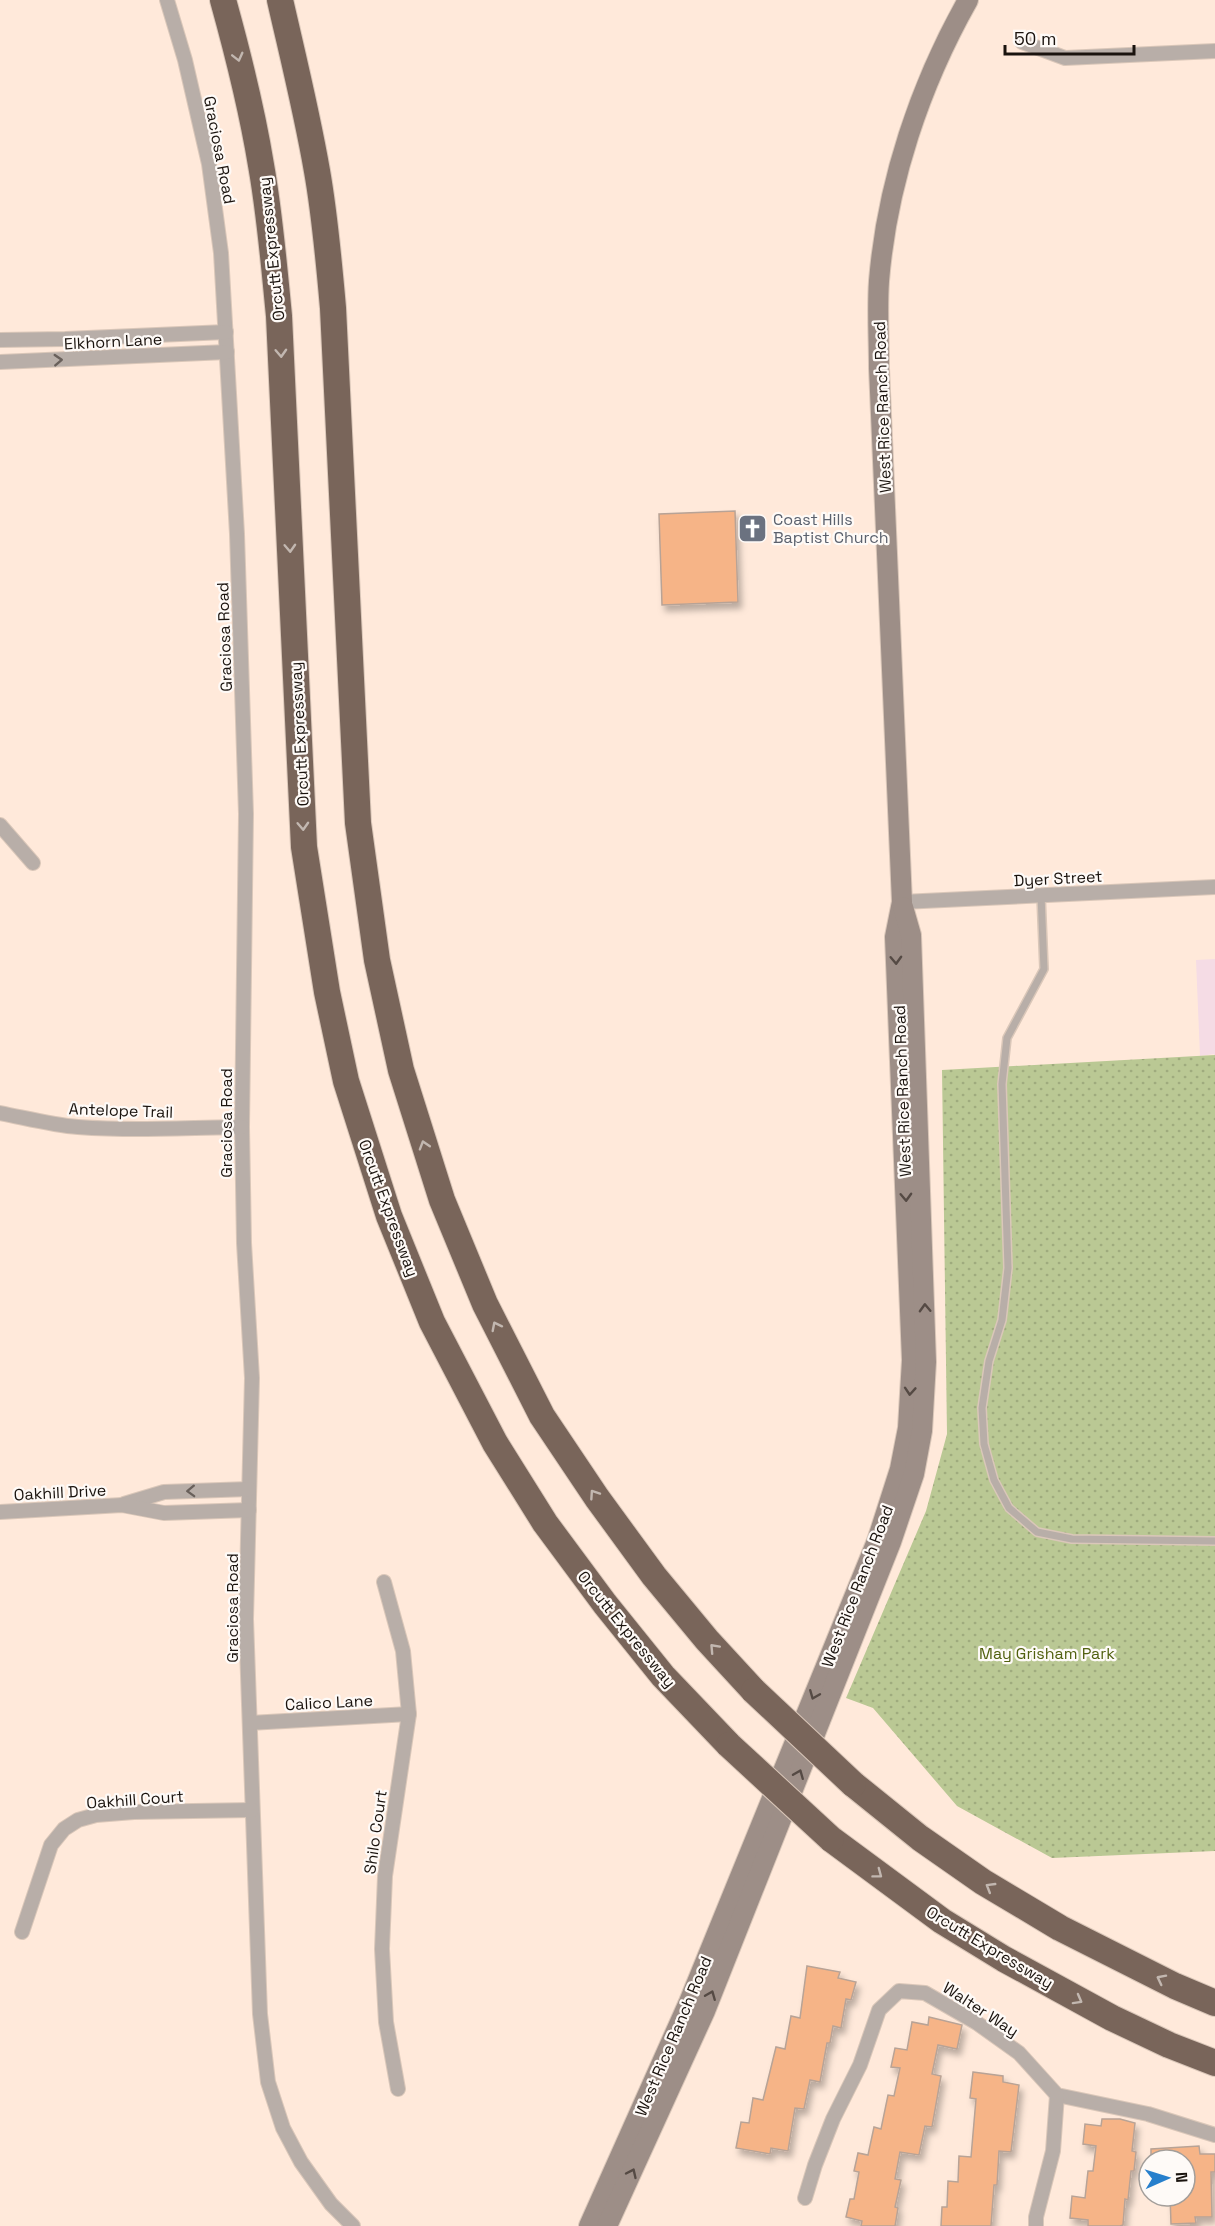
<svg xmlns="http://www.w3.org/2000/svg" width="1215" height="2226" viewBox="0 0 1215 2226" font-family="'Space Grotesk',sans-serif">
<style>
.education{fill:#f5dce5}
.park{fill:url(#park-dots)}
.building{fill:#f6b487;stroke:#b8a396;stroke-width:1.5;filter:url(#shadow)}
.lines{fill:none;stroke-linecap:round;stroke-linejoin:round}
.service-casing{stroke:#dac7b9;stroke-width:10}
.minor-casing{stroke:#dac7b9;stroke-width:16}
.secondary-casing{stroke:#dac7b9;stroke-width:22}
.motorway-casing{stroke:#dac7b9;stroke-width:28}
.service{stroke:#b8aea8;stroke-width:7}
.minor{stroke:#b8aea8;stroke-width:14}
.secondary{stroke:#9d8e87;stroke-width:20}
.motorway{stroke:#79655a;stroke-width:26}
.motorway-bridge-casing{stroke:#dac7b9;stroke-width:28;stroke-linecap:butt}
.motorway-bridge{stroke:#79655a;stroke-width:26}
.oneway{stroke:#c2b7b0}
.oneway2{stroke:#69605b}
.oneway3{stroke:#554a44}
.labels{text-anchor:middle;stroke-width:4.5;stroke-linejoin:round;paint-order:stroke}
.street-label{font-size:16px;fill:#1a130e;stroke:#fefaf7}
.worship-label{font-size:16px;fill:#5b616d;stroke:#fefaf7;text-anchor:start}
.park-label{font-size:16px;fill:#51600f;stroke:#fefaf7}
</style>
<defs>
<pattern id="park-dots" width="8" height="8" patternUnits="userSpaceOnUse" patternTransform="scale(1.5)"><rect width="8" height="8" fill="#bac894"/><path d="M2 2h.1M6 6h.1" fill="none" stroke="#9fab7e" stroke-width="1.8" stroke-linecap="round"/></pattern>
<filter id="shadow"><feDropShadow dx="3.5" dy="6" stdDeviation="3" flood-color="#0004"/></filter>
</defs>
<rect width="100%" height="100%" fill="#ffe9da"/>
<!-- education -->
<polygon class="education" points="1215,959 1215,1060 1214,1054 1200,1056 1196,960"/>
<!-- park -->
<polygon class="park" points="1215,1055 1215,1851 1052,1858 957,1806 873,1708 846,1698 926,1511 947,1434 942,1070"/>
<!-- building -->
<g class="building">
<polygon points="735,511 738,602 662,605 659,514"/>
<polygon points="807,1966 840,1972 838,1978 856,1982 851,2000 846,1999 841,2028 833,2026 830,2043 827,2043 820,2082 810,2080 804,2109 795,2108 788,2151 771,2148 770,2154 736,2148 741,2122 749,2123 753,2098 763,2100 776,2047 785,2049 791,2016 800,2018"/>
<polygon points="929,2017 962,2025 957,2049 938,2045 932,2074 941,2076 932,2127 925,2126 919,2155 900,2152 895,2179 901,2180 895,2207 898,2208 895,2226 861,2226 862,2221 846,2217 850,2199 854,2199 859,2172 854,2171 858,2153 868,2155 874,2127 881,2129 888,2095 894,2096 900,2068 891,2067 895,2048 907,2050 912,2022 928,2025"/>
<polygon points="973,2072 1003,2076 1003,2082 1019,2085 1011,2152 999,2151 997,2185 994,2185 991,2226 941,2226 942,2207 947,2207 948,2181 958,2182 959,2156 971,2157 976,2099 970,2098"/>
<polygon points="1102,2119 1120,2119 1135,2123 1132,2151 1136,2152 1134,2171 1131,2171 1128,2200 1125,2199 1123,2225 1120,2226 1088,2226 1088,2220 1070,2218 1072,2196 1085,2198 1088,2171 1093,2171 1096,2146 1083,2144 1085,2124 1101,2126"/>
<polygon points="1199,2146 1200,2154 1215,2154 1215,2172 1211,2172 1212,2217 1195,2217 1196,2223 1171,2224 1170,2196 1185,2196 1185,2160 1151,2160 1151,2149"/>
</g>
<g class="lines">
<defs>
<polyline id="service" points="1041,895 1044,969 1007,1038 1002,1084 1008,1268 1002,1320 989,1361 982,1408 984,1444 994,1480 1009,1508 1037,1532 1072,1539 1215,1541"/>
<g id="minor">
<polyline points="167,0 185,60 209,164 221,253 237,534 246,814 242,1127 244,1243 252,1378 246,1619 260,2014 268,2082 283,2128 301,2162 331,2204 353,2226"/>
<polyline points="1022,42 1065,58 1215,51"/>
<polyline points="0,340 65,339 226,332"/>
<polyline points="0,362 227,352"/>
<polyline points="0,825 33,863"/>
<polyline points="902,902 1215,887"/>
<path d="M0 1113C26 1118 52 1125 78 1127 132 1131 187 1128 242 1127"/>
<polyline points="124,1504 164,1492 249,1489"/>
<polyline points="0,1512 122,1505 164,1513 249,1510"/>
<polyline points="384,1582 403,1651 409,1714 385,1876 382,1949 386,2022 398,2089"/>
<polyline points="250,1723 409,1714"/>
<polyline points="22,1932 51,1845 64,1829 78,1820 96,1815 134,1812 252,1810"/>
<polyline points="805,2198 815,2165 833,2119 860,2065 879,2010 899,1991 925,1993 977,2023 1019,2053 1057,2095 1148,2114 1215,2135"/>
<polyline points="1036,2226 1036,2217 1053,2151 1057,2095"/>
</g>
<g id="secondary">
<path d="M589 2226 689 2002 877 1541 900 1469 908 1428 912 1360 895 937 902 902 879 368C879 339 877 310 879 281 887 183 920 85 968 0"/>
<polyline points="607,2226 705,2011 891,1542 914,1474 922,1431 926,1362 911,935 903,907"/>
</g>
<g id="motorway">
<path d="M223 0C238 54 252 110 261 165 270 215 274 266 279 316L304 847 327 992 346 1081 389 1216 432 1322 495 1443 545 1523 605 1604 663 1676 729 1745"/>
<path d="M280 0C293 57 307 113 317 171 325 216 329 262 333 308L358 823 377 960 401 1070 442 1200 485 1304 542 1416 597 1498 654 1576 707 1640 754 1691"/>
<polyline points="853,1784 920,1838 983,1882 1060,1928 1175,1986 1215,2003"/>
<polyline points="831,1839 942,1921 1004,1959 1112,2018 1169,2045 1215,2063"/>
</g>
</defs>
<!-- service casing -->
<use href="#service" class="service-casing"/>
<!-- minor casing -->
<use href="#minor" class="minor-casing"/>
<!-- secondary casing -->
<use href="#secondary" class="secondary-casing"/>
<!-- motorway casing -->
<use href="#motorway" class="motorway-casing"/>
<!-- service -->
<use href="#service" class="service"/>
<!-- minor -->
<use href="#minor" class="minor"/>
<!-- secondary -->
<use href="#secondary" class="secondary"/>
<!-- motorway -->
<use href="#motorway" class="motorway"/>
<defs>
<g id="motorway-bridge">
<polyline points="754,1691 853,1784"/>
<polyline points="729,1745 831,1839"/>
</g>
</defs>
<!-- motorway-bridge casing -->
<use href="#motorway-bridge" class="motorway-bridge-casing"/>
<!-- motorway-bridge -->
<use href="#motorway-bridge" class="motorway-bridge"/>
</g>
<!-- one-way arrows -->
<defs><path id="oneway-chevron" d="M-2-3.5L2.5 0L-2 3.5" fill="none" stroke-width="1.6" stroke-linecap="round" stroke-linejoin="round" transform="scale(1.5)"/></defs>
<g class="oneway">
<use href="#oneway-chevron" transform="translate(238 57) rotate(76)"/>
<use href="#oneway-chevron" transform="translate(281 353) rotate(87)"/>
<use href="#oneway-chevron" transform="translate(290 548) rotate(87)"/>
<use href="#oneway-chevron" transform="translate(303 826) rotate(87)"/>
<use href="#oneway-chevron" transform="translate(424 1145) rotate(-107)"/>
<use href="#oneway-chevron" transform="translate(496 1326) rotate(-117)"/>
<use href="#oneway-chevron" transform="translate(594 1494) rotate(-124)"/>
<use href="#oneway-chevron" transform="translate(714 1648) rotate(-133)"/>
<use href="#oneway-chevron" transform="translate(878 1874) rotate(37)"/>
<use href="#oneway-chevron" transform="translate(990 1887) rotate(-149)"/>
<use href="#oneway-chevron" transform="translate(1161 1979) rotate(-153)"/>
<use href="#oneway-chevron" transform="translate(1078 2000) rotate(29)"/>
</g>
<g class="oneway2">
<use href="#oneway-chevron" transform="translate(58 360) rotate(-3)"/>
<use href="#oneway-chevron" transform="translate(191 1491) rotate(178)"/>
</g>
<g class="oneway3">
<use href="#oneway-chevron" transform="translate(896 960) rotate(88)"/>
<use href="#oneway-chevron" transform="translate(906 1197) rotate(88)"/>
<use href="#oneway-chevron" transform="translate(925 1308) rotate(-92)"/>
<use href="#oneway-chevron" transform="translate(910 1391) rotate(94)"/>
<use href="#oneway-chevron" transform="translate(814 1695) rotate(112)"/>
<use href="#oneway-chevron" transform="translate(799 1774) rotate(-68)"/>
<use href="#oneway-chevron" transform="translate(711 1995) rotate(-68)"/>
<use href="#oneway-chevron" transform="translate(632 2173) rotate(-65)"/>
</g>
<!-- icons -->
<defs>
<symbol id="church-square" viewBox="-11 -11 22 22"><rect x="-9" y="-9" width="18" height="18" rx="4" fill="#6b7280" stroke="#fefaf7"/><path d="M-1.2-6h2.4v3.5h3.3v2.4h-3.3V6h-2.4V-.1h-3.3v-2.4h3.3Z" fill="#fff"/></symbol>
</defs>
<g fill-rule="evenodd">
<use href="#church-square" x="736" y="512" width="33" height="33"/>
</g>
<g class="labels">
<!-- street labels -->
<g class="street-label">
<text transform="translate(220 150) rotate(79)" y="6">Graciosa Road</text>
<text transform="translate(271 249) rotate(-96)" y="6">Orcutt Expressway</text>
<text transform="translate(113 341) rotate(-3)" y="6">Elkhorn Lane</text>
<text transform="translate(882 407) rotate(-92)" y="6">West Rice Ranch Road</text>
<text transform="translate(224 637) rotate(-92)" y="6">Graciosa Road</text>
<text transform="translate(299 734) rotate(-93)" y="6">Orcutt Expressway</text>
<text transform="translate(1058 878) rotate(-3)" y="6">Dyer Street</text>
<text transform="translate(902 1091) rotate(-92)" y="6">West Rice Ranch Road</text>
<text transform="translate(121 1110) rotate(2)" y="6">Antelope Trail</text>
<text transform="translate(226 1123) rotate(-90)" y="6">Graciosa Road</text>
<text transform="translate(389 1208) rotate(70)" y="6">Orcutt Expressway</text>
<text transform="translate(60 1492) rotate(-3)" y="6">Oakhill Drive</text>
<text transform="translate(857 1586) rotate(-69)" y="6">West Rice Ranch Road</text>
<text transform="translate(232 1608) rotate(-90)" y="6">Graciosa Road</text>
<text transform="translate(627 1629) rotate(51)" y="6">Orcutt Expressway</text>
<text transform="translate(329 1702) rotate(-3)" y="6">Calico Lane</text>
<text transform="translate(135 1799) rotate(-4)" y="6">Oakhill Court</text>
<text transform="translate(375 1832) rotate(-82)" y="6">Shilo Court</text>
<text transform="translate(990 1947) rotate(31)" y="6">Orcutt Expressway</text>
<text transform="translate(981 2009) rotate(33)" y="6">Walter Way</text>
<text transform="translate(673 2036) rotate(-67)" y="6">West Rice Ranch Road</text>
</g>
<!-- worship labels -->
<g class="worship-label">
<text x="773" y="525">Coast Hills<tspan x="773" dy="18">Baptist Church</tspan></text>
</g>
<!-- park labels -->
<g class="park-label">
<text x="1047" y="1659">May Grisham Park</text>
</g>
</g>
<!-- north arrow -->
<g transform="translate(1167 2178) rotate(87)"><circle r="28" fill="#fefaf7" stroke="#a39e9a" stroke-width="1.5"/>
<path d="M0-4.5L10 22L0 15L-10 22Z" fill="#277fcc"/>
<text y="-9" font-size="16" font-weight="bold" text-anchor="middle" fill="#1a130e">N</text>
</g>
<!-- scale -->
<path d="M1005 45v9h129v-9" fill="none" stroke="#1a130e" stroke-width="3"/>
<text x="1014" y="45" font-size="18" fill="#1a130e" stroke="#fefaf7" stroke-width="4.5" paint-order="stroke">50 m</text>
</svg>
